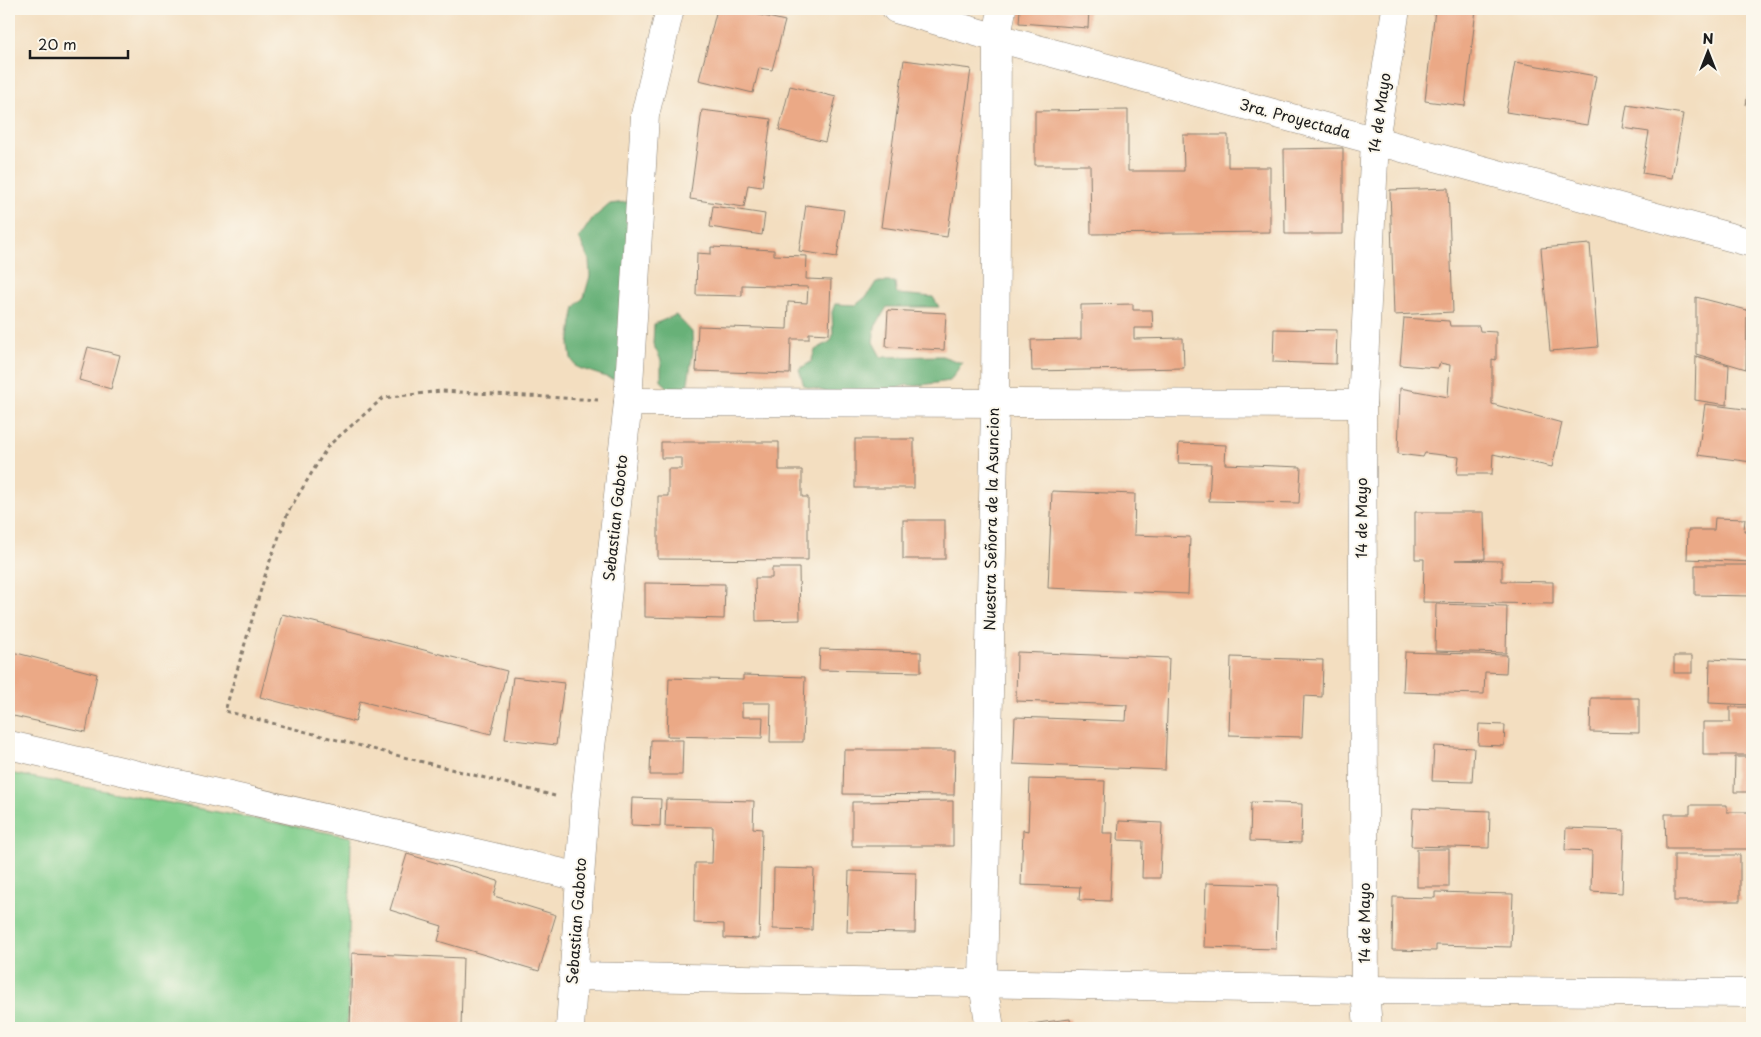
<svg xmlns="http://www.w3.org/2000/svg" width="1761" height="1037" viewBox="0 0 1761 1037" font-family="'Playpen Sans',sans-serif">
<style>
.green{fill:#81ce8c;stroke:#4e7554}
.forest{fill:#68b178;stroke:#42664a}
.building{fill:#eba986}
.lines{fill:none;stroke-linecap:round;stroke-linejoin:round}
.minor-casing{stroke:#887d6e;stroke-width:29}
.path{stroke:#887d6e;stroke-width:3;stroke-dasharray:4 4;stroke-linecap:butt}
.minor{stroke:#fff;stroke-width:28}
.labels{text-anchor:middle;stroke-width:4;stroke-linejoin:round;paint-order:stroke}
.street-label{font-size:15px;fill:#1c1c1c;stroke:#fbf7ec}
</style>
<rect width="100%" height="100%" fill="#fbf7ec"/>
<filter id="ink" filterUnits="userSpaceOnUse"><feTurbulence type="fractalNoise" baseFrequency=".02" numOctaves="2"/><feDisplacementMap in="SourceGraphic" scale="10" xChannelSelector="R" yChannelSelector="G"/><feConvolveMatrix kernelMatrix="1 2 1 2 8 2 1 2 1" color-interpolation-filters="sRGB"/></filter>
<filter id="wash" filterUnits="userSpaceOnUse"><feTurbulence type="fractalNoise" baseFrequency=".0096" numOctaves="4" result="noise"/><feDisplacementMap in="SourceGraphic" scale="20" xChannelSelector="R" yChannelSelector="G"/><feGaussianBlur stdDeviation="1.12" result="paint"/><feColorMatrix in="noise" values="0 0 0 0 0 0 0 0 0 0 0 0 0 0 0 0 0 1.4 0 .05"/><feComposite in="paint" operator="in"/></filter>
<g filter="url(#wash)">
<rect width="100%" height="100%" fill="#f3dec0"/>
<!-- green -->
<polygon class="green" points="9,773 351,837 347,1028 9,1028"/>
<!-- forest -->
<g class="forest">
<polygon points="634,201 618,381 576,367 571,358 569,346 572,322 575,307 584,297 590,276 589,260 579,238 592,219 610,204"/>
<polygon points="876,282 895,282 896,291 898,294 933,297 939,307 887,307 875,327 873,342 881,357 942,356 962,363 950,381 915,386 908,385 874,394 834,394 804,386 799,369 811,362 815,350 831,341 833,334 832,312 835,304 856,305 868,295"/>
<polygon points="676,315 692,332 693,352 687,388 670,389 661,381 661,360 653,344 654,324"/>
</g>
<g id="blocks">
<!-- building -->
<g class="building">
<polygon points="717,9 734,9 785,21 772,70 759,68 753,93 699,80"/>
<polygon points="1020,9 1089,9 1088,28 1019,23"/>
<polygon points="1435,9 1476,9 1465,106 1425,101"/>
<polygon points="904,60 971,69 947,237 881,227"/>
<polygon points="1515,62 1596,76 1587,125 1506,112"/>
<polygon points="1751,72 1752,72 1752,106 1746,105"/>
<polygon points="790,86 836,97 825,142 779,130"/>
<polygon points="1627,105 1683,114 1672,178 1642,173 1649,132 1623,128"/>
<polygon points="702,110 771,119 762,187 748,185 744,207 690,199"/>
<polygon points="1128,110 1128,171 1184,171 1183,135 1228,135 1228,167 1270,167 1270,232 1091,234 1090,165 1035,165 1035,111"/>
<polygon points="1343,148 1343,234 1285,234 1284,149"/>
<polygon points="1448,188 1453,312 1394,315 1390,190"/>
<polygon points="806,205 844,210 837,257 799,251"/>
<polygon points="713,206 765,214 762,235 710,227"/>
<polygon points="1590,244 1598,347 1550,351 1541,248"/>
<polygon points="711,247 774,250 774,255 807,256 806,279 831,280 829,334 809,333 809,339 791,339 790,374 696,371 698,326 787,329 788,302 807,303 808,287 742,285 742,296 696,295 697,253 711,254"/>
<polygon points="1696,297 1747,310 1746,369 1696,354"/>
<polygon points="1133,304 1133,310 1152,310 1153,328 1134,328 1134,339 1183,338 1184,368 1032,371 1031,340 1081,339 1081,305"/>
<polygon points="888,310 946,313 944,350 886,347"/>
<polygon points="1404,318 1449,321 1450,326 1479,326 1480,331 1496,332 1496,360 1492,359 1492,404 1562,423 1552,467 1493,454 1492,474 1457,474 1459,457 1425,453 1423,457 1398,454 1400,388 1448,397 1450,365 1440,363 1438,368 1400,365"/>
<polygon points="1274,329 1337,330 1336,364 1273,362"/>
<polygon points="88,347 120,355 111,389 79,380"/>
<polygon points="1696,356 1729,365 1727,405 1695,400"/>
<polygon points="1705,404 1752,410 1752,462 1698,455"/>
<rect x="855" y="439" width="59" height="49"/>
<polygon points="661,442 779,442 779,470 802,470 802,497 808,497 808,560 658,559 658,496 668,496 668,469 682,469 682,458 661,458"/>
<polygon points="1179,443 1226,445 1225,464 1301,467 1299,503 1209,501 1211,464 1178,463"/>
<polygon points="1052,491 1135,494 1134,535 1190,537 1188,594 1048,588"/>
<polygon points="1415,512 1484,512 1485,559 1455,560 1502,561 1502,581 1553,582 1553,604 1423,602 1424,559 1415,559"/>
<polygon points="1715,518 1745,519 1744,531 1752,531 1752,562 1687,559 1688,530 1714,530"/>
<rect x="903" y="520" width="42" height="39"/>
<polygon points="1695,565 1752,565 1752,596 1695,595"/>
<polygon points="772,568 799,568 800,620 756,621 755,578 772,578"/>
<polygon points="645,583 725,584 724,619 645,617"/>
<polygon points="1436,604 1507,606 1506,653 1435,651"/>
<polygon points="282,614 507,671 491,734 360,701 355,722 260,697"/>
<polygon points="820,649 921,652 921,672 819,670"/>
<polygon points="9,651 97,674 86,732 9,715"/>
<polygon points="1017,652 1169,658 1165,770 1013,764 1015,717 1126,721 1127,705 1016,701"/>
<polygon points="1405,652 1507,655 1506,673 1485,672 1484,694 1403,692"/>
<rect x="1674" y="656" width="18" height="17"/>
<polygon points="1231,657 1323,660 1322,697 1304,696 1302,737 1229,735"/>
<polygon points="1710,659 1752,661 1752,705 1709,703"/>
<polygon points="743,675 805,677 803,742 770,742 771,703 742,703 742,717 763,717 762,738 667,736 669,678 743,680"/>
<polygon points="513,677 564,683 556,745 505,739"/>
<polygon points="1591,698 1639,698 1639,733 1590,732"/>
<polygon points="1730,707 1752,707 1752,755 1703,755 1703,722 1730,722"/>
<polygon points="1479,724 1505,725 1504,746 1478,745"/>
<polygon points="651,740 683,740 682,775 650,775"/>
<polygon points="1434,746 1474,748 1472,782 1432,781"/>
<polygon points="844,750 955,750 954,795 843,794"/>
<polygon points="1735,757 1752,757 1752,792 1734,792"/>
<polygon points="1030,779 1105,781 1103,833 1113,833 1110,901 1079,900 1080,887 1021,885 1023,830 1028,831"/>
<polygon points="632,798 661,799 660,826 631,825"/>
<polygon points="666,799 754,801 753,828 762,829 759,939 724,938 724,924 694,923 695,863 712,863 713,827 665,826"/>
<polygon points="953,801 953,846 852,846 852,802"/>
<polygon points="1251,802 1302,804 1301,843 1250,841"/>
<polygon points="1690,805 1727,805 1727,812 1752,812 1752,849 1666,849 1665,814 1690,814"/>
<polygon points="1413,808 1490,811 1489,848 1411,846"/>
<polygon points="1119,821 1162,823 1160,878 1142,878 1143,841 1118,840"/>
<polygon points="1566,828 1624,830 1622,893 1591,891 1592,851 1565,850"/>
<rect x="1417" y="849" width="32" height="38"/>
<polygon points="407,854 498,881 494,896 556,915 539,971 438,941 442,926 390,910"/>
<rect x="1674" y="855" width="66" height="46"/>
<polygon points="774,868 814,869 812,930 773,929"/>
<polygon points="849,871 916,873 915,933 847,932"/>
<polygon points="1206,883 1278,885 1276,949 1204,947"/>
<polygon points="1435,892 1513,894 1511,947 1436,945 1436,951 1392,950 1393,897 1435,898"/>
<polygon points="352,953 463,958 461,1028 350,1028"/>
<polygon points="1070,1019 1071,1028 1030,1028 1029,1024"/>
</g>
</g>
</g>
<g filter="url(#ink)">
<use href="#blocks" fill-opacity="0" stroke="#887d6e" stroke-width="1"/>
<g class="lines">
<defs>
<g id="minor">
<polyline points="896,9 997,38 1752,243"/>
<polyline points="628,402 1362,404"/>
<polyline points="9,745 580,877"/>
<polyline points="573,976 1365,990 1752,993"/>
<polyline points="570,1028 585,804 628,402 645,115 670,9"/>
<polyline points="990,1028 983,984 995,403 997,38 1002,9"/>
<polyline points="1368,1028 1365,990 1362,404 1375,140 1396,9"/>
</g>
</defs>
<!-- minor casing -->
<use href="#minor" class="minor-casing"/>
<!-- path -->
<polyline class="path" points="555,796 225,711 267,569 288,512 328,446 383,398 441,391 598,400"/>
<!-- minor -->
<use href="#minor" class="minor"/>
</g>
</g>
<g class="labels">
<!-- street labels -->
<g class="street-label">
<text transform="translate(1380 113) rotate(-82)" y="5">14 de Mayo</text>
<text transform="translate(1295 119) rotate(15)" y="5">3ra. Proyectada</text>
<text transform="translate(616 518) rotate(-84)" y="5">Sebastian Gaboto</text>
<text transform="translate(1362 518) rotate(-90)" y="5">14 de Mayo</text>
<text transform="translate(992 519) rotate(-89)" y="5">Nuestra Señora de la Asuncion</text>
<text transform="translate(577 921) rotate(-86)" y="5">Sebastian Gaboto</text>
<text transform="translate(1365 923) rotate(-90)" y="5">14 de Mayo</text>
</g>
</g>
<!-- margin -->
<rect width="1761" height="1037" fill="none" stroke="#fbf7ec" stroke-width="30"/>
<!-- north arrow -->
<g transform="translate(1708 52)" stroke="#fbf7ec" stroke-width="4" paint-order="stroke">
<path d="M0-4L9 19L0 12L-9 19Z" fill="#1c1c1c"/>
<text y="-8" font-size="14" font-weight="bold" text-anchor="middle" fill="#1c1c1c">N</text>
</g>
<!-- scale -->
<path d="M30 50v8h98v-8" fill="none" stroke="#1c1c1c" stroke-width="2.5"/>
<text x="38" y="50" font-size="15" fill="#1c1c1c" stroke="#fbf7ec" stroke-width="4" paint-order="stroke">20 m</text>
</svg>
